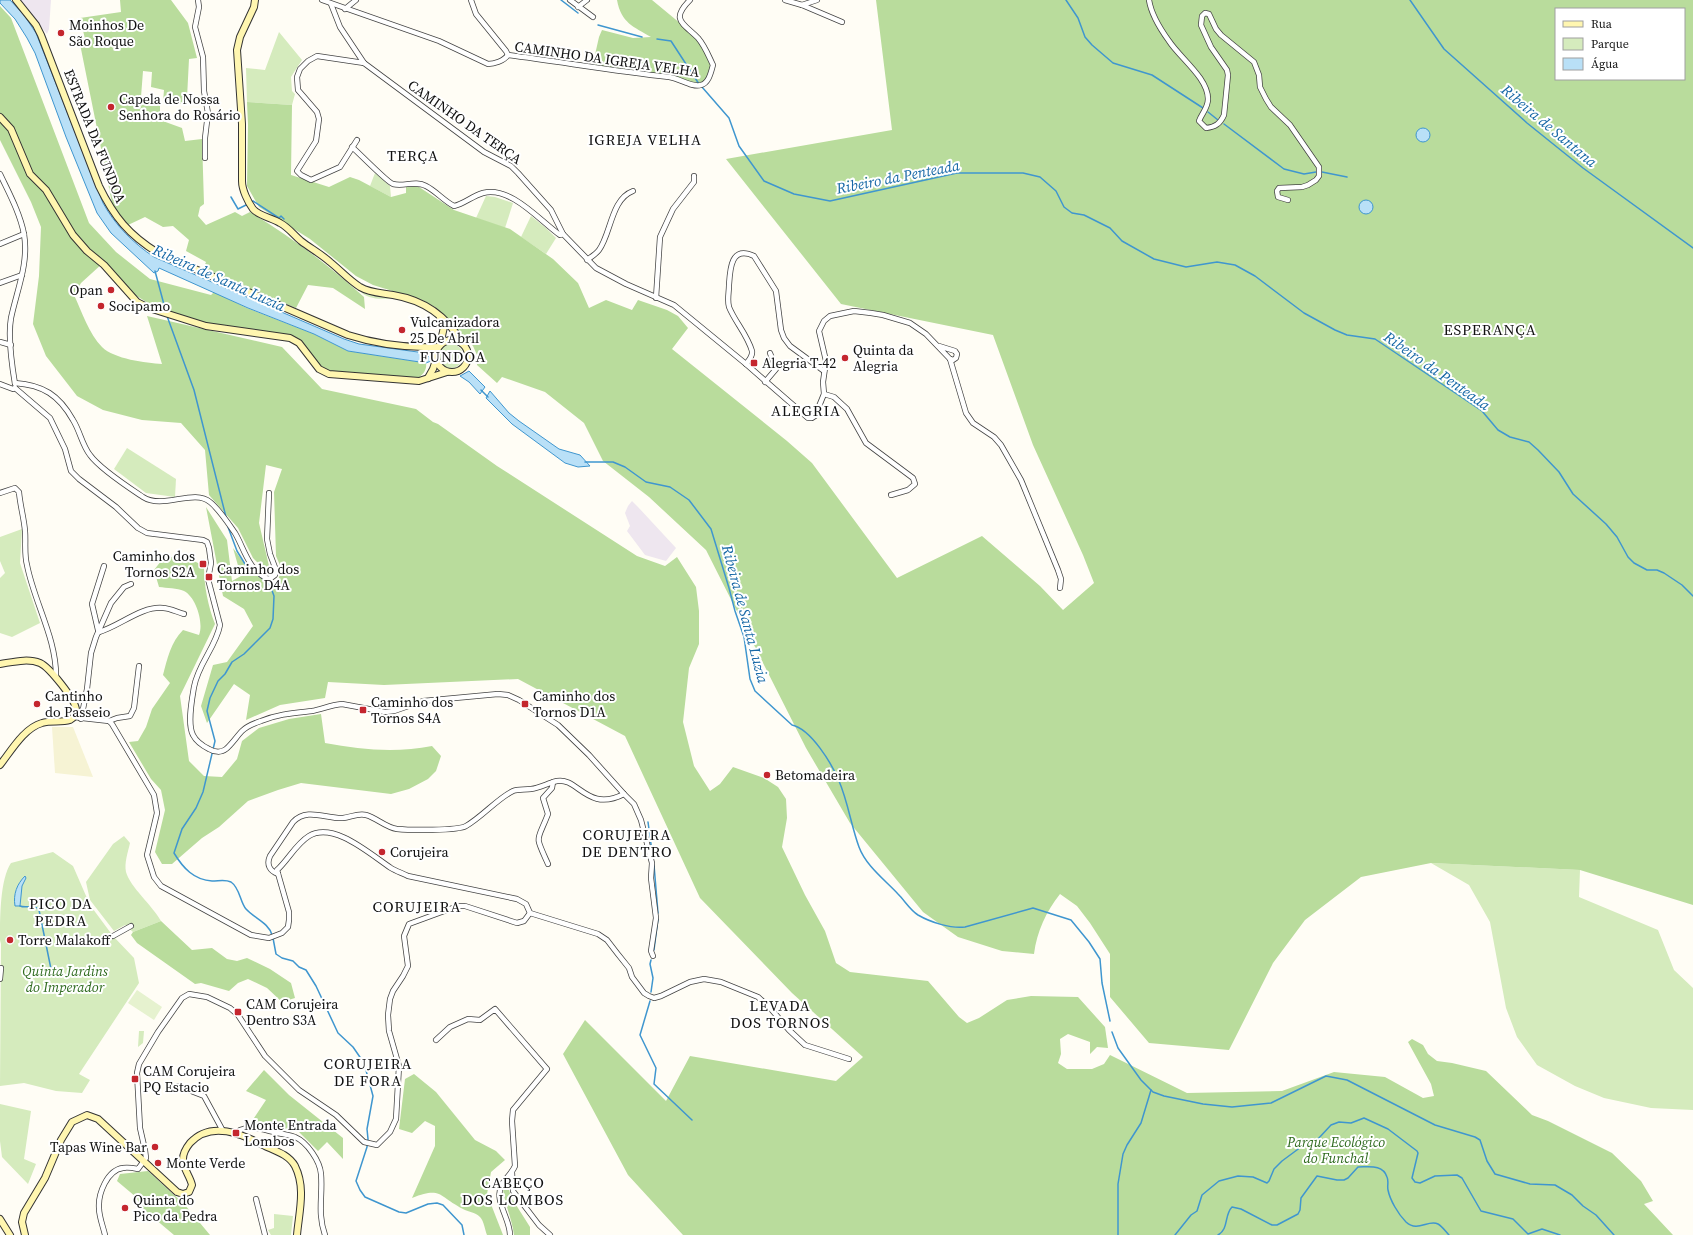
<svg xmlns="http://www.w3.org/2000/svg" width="1693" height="1235" viewBox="0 0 1693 1235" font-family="'Source Serif 4',serif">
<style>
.industrial{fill:#eee6ef}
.farmland{fill:#f6f3d4}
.green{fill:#d5ebbd}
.forest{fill:#b9dc9c;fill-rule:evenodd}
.pitch{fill:#e6f2cf}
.water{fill:#b9e0f7;stroke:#3f96cf}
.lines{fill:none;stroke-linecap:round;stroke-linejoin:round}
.stream{stroke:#3f96cf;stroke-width:1.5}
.street-casing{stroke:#444;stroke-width:6}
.secondary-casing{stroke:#333;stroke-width:8}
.street{stroke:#fff;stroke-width:4.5}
.secondary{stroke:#fff6b0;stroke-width:6}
.poi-dot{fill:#c4262e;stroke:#fff;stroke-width:1.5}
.labels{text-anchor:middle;stroke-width:4;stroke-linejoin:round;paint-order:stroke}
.poi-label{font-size:14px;fill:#111;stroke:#fff;text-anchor:start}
.street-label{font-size:14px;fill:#111;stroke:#fff}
.park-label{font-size:14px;font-style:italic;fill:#2f6b1f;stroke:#fff}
.water-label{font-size:15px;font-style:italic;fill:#1768a6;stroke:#fff}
.neighbourhood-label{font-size:15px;letter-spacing:1px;fill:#111;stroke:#fff}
</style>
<rect width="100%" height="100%" fill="#fffdf5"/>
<!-- industrial -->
<g class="industrial">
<polygon points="19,0 51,0 49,29 47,34"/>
<polygon points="632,501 638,507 676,548 666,561 645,555 627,531 630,526 625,513 628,506"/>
</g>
<!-- farmland -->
<polygon class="farmland" points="52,727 73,727 93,777 55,773"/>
<!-- green -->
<g class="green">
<polygon points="279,32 302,60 291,77 292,91 295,94 292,105 247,102 246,68 265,70"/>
<polygon points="375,173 390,186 391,197 370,186"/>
<polygon points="486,196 495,197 513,203 505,228 476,218"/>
<polygon points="531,216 546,228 556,238 546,254 521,237"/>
<path d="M359 290 375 295 392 298C381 300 366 299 359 290Z"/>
<circle cx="451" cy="356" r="12"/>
<polygon points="127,448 176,479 175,497 146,493 114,469"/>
<polygon points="22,529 20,563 40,623 12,637 0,633 0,578 5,573 0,561 0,537"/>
<path d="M124 836 130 843C128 852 124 863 126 872 130 887 153 906 161 921L133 932 125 925 114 931 90 900 86 882 113 844Z"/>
<path d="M53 852 73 866 90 905 113 936 134 958 139 983 79 1074 90 1080 82 1093 56 1091 24 1083 0 1086 1 944 0 940C0 918 0 879 11 863Z"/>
<polygon points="1431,863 1580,870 1579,897 1658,930 1674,970 1693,988 1693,1110 1651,1108 1604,1098 1575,1086 1537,1065 1517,1037 1506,1008 1490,922 1469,885"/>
<polygon points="139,1031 144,1031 143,1043 138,1047"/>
<polygon points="0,1104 31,1111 24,1159 36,1164 28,1184 2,1157 0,1141"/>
<polygon points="274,1214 293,1216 291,1235 271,1235 268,1230 274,1228"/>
</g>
<!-- forest -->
<g class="forest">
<path d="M120 0H171L188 23 197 58 189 59 187 98 180 104 163 102 164 90 151 87 152 72 143 71 141 97 160 105V120L182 128 185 141 202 139 204 204 200 207 198 216 206 225 235 212 242 216 250 212C292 237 328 265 364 297L365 309 333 288 308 285 296 308 203 269 206 262 186 251 189 240 173 226 163 227 145 217 128 225 113 208 80 44 86 43 80 18 121 12Z"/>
<path d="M617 0H652L698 38 713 65 709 76 701 85 677 78 592 68 599 37 602 30 633 38 651 37C634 27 621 23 617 0Z"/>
<path d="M876 0H1693V905L1580 870 1431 863 1361 877 1305 920 1273 963 1229 1050 1149 1043 1110 997V954L1090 923 1077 906 1060 894C1046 912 1037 931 1034 954L1002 951 958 937 923 912 850 823 806 748 706 550 649 497 603 461 584 423 545 392 502 377 497 383 477 365V355L473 346 435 307 422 300 373 285 356 276 310 239 259 207 247 186 248 125 247 102 292 105 291 175 329 187 350 177 359 180 391 197 406 193V185L419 187 454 210 510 229 553 259 578 283 589 308 606 300 632 310 638 300 667 310 678 316 688 328 672 349 787 441 812 463 897 578 982 536 1040 586 1063 610 1094 583 1083 555 1033 445 993 335 841 304 726 159 892 130ZM1556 9H1684V79H1556Z"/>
<path d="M0 6 11 18 89 223 116 252 150 279 211 295 214 292 247 308 314 334 348 351 426 363C427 369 424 374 418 378 386 374 354 374 322 370L301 341 291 335 213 326 151 305 132 293 103 263 81 283 74 295C82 312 89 334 102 347 114 359 146 363 162 364L147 316 282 347 322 389 416 409 433 422 438 424 497 466 637 556 665 566 677 557 696 587 699 611V644L689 668 683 722 694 766 710 791 720 784 733 767 764 778 778 787 786 799 787 818 782 847 805 895 825 931 836 963 850 972 928 981 959 1017 967 1023 979 1018 1007 1000 1031 996 1078 997 1105 1027 1108 1048 1097 1047 1090 1054V1042L1068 1034 1060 1039 1061 1054 1058 1063 1067 1069H1092L1104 1064 1110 1055 1187 1093 1282 1091 1334 1072 1385 1077 1423 1098 1434 1096 1431 1084 1408 1042 1412 1039 1423 1045 1428 1054 1437 1061 1452 1063 1486 1071 1532 1115 1548 1121 1612 1153 1641 1181 1653 1201 1644 1204 1673 1235H683L628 1175 563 1054 585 1020 666 1101 690 1056 836 1081 863 1057 792 993 700 898 625 736 518 679 384 685 328 682 325 698 280 705 246 720 250 695 234 684 207 723 201 706 213 665 227 662 253 626 244 609 223 596 206 507 227 540 232 581 241 576 233 548 250 571 271 585 277 582 282 570 276 556 274 492 282 469 266 465 259 523 269 566 264 569 253 558 238 528 209 495 205 450 181 423 142 420 103 410 77 396 46 356 33 324 39 276 41 227 31 202 0 140Z"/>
<path d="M165 556 192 560 204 566C204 586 208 606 215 624L180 696 189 761 204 776 222 777 237 759 242 741 259 728 289 719 321 714 325 743C361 750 397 753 432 746L441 756 436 771 428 779 409 789 391 794 301 783 278 790 248 801 219 827 202 838 172 864H162L155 852 165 810 161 790 151 779 129 742 138 741 146 727 152 709 170 683 163 675C167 659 171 642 183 630L199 635C204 623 196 597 184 591 177 588 167 588 159 587L154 570Z"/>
<polygon points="161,921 192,950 212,948 227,959 237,961 247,958 270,969 291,983 295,998 282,1002 267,988 248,979 238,983 229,991 201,983 195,984 137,943 131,935 133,932"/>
<polygon points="264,1070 289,1095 343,1138 343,1159 327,1142 318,1151 299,1132 252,1121 266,1100 246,1091"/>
<path d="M414 1074 436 1092 475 1140 496 1151 505 1160 491 1172 487 1194 503 1235H487C485 1230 484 1221 480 1217 475 1212 468 1212 463 1209 439 1197 442 1186 412 1198L435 1146V1126L425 1121 412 1133 399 1129 405 1079Z"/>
<polygon points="148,1171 185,1205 210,1235 174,1235 142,1208 136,1197 117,1181 120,1174"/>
<path d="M506 1186H508L511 1197 530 1227V1235H514C512 1219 505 1205 503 1189Z"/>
</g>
<!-- pitch -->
<polygon class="pitch" points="137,990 162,1007 154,1020 128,1003"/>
<!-- water -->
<g class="water">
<path d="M0 0H10L24 15 36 33 103 203C115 225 133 243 154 257L344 339 359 344 425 353 430 358 431 361 426 363 348 351 314 334 248 308 159 268 158 271 154 273 111 233 97 213 66 137 35 53 27 38 15 19 0 3Z"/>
<circle cx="1423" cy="135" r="7"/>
<circle cx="1366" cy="207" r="7"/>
<polygon points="469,371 485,387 480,394 469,382 460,376"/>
<polygon points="490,391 509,413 519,421 559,449 580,455 590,466 578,467 565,463 512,424 486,398"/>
<path d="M25 876 26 878 22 886 20 906H15C13 894 17 884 25 876Z"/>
</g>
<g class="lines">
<!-- stream -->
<g class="stream">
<polyline points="561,0 578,13"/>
<polyline points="1066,0 1078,18 1085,37 1092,45 1113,63 1152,75 1203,108"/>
<polyline points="1410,0 1444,49 1527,123 1583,168 1693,248"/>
<polyline points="598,25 642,37"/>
<polyline points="657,39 671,41 699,84"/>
<polyline points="702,87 729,118 739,146 764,181 794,194 830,201 957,173 1023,173 1040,177 1056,191 1064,207 1072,213 1084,215 1110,228 1122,241 1154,259 1186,267 1217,262 1235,265 1255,276 1304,313 1335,330 1347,335 1375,339 1482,411 1498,430 1510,437 1529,442 1538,450 1559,472 1573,494 1606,524 1617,537 1628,557 1634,563 1647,570 1657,570 1664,573 1682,585 1693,596"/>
<polyline points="1208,112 1218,120"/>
<polyline points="1224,124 1284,169 1304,174 1316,172"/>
<polyline points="1322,172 1347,177"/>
<polyline points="231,197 238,209 248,204"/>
<polyline points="251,202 253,201 279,218 281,216 284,219"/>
<polyline points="155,271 166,312"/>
<polyline points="167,316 194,390 226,517"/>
<polyline points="481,390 488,397"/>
<path d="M585 462H613L625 467 646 482 670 487 689 500 711 529 729 588 735 611 744 637 750 679 755 691 792 725C811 729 832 764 839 781 848 802 851 825 859 847 866 866 885 880 898 894 905 901 910 910 918 915 930 922 951 929 965 927L1033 908 1071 920 1089 942 1100 959 1102 983 1110 1021"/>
<path d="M228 527 237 551 245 564 270 585 274 596 273 619 270 628 244 654 232 662 225 674 218 681 210 698 207 711 215 741 203 792 196 808 182 829 174 853C183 868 194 880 212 881 219 881 225 879 231 882 240 888 240 902 246 909 254 918 269 923 272 935"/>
<polyline points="648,822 653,859"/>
<polyline points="654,865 658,913"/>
<path d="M20 906C27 909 34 903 39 910L51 969"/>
<polyline points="273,938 276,954 282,958 293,961 299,967 306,970 316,986 338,1033 353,1047 364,1063 373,1096 367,1129 368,1139 367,1147 356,1181 360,1190 365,1197 399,1212 406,1213 428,1204 437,1203 443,1205 462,1225 464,1235"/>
<polyline points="654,950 658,919"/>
<polyline points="651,992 653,978 650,964 651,960"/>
<polyline points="650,1001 640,1035 656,1068 654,1084 692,1120"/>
<polyline points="1112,1032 1118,1048 1141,1080 1153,1092 1164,1096 1203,1104 1232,1107 1271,1103 1326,1076 1347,1080 1435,1125 1475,1137 1480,1140 1487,1161 1495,1174 1530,1184 1555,1185 1572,1195 1583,1206 1596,1215 1614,1235"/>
<polyline points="1118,1235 1118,1184 1123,1154 1127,1145 1141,1123 1151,1090"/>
<polyline points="1175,1235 1191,1215 1197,1211 1202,1195 1219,1181 1238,1176 1253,1177 1267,1183 1269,1181 1274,1169 1282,1161 1305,1144 1318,1139 1331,1125 1339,1122 1351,1123 1364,1118 1388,1129 1417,1151 1418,1153 1412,1178 1415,1182 1420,1183 1435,1176 1457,1175 1462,1178 1481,1211 1513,1219 1528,1234 1542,1229 1560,1235"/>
<path d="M1218 1235C1229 1229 1224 1215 1232 1207L1241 1209 1272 1225H1277L1298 1214 1300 1210 1301 1198 1317 1176 1337 1180H1344L1348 1178 1358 1167C1369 1167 1383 1164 1387 1177 1389 1181 1387 1186 1388 1190 1390 1200 1398 1214 1406 1222 1418 1233 1428 1219 1438 1224 1442 1226 1446 1232 1449 1235"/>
</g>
<defs>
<g id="street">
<polyline points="198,0 199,7 195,27 203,57 204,91 208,113 205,138 205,158"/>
<path d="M322 0 439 41 488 64C494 64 504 61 508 55 562 62 615 71 669 77 679 78 692 88 701 85 709 83 711 72 713 65 709 57 705 46 698 38 683 23 670 20 690 0"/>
<polyline points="471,0 476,14 506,51 508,55"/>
<polyline points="570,0 593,17"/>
<polyline points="785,0 802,5 842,22"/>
<path d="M1149 0C1151 13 1161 30 1169 41 1180 58 1208 78 1208 99 1208 108 1202 113 1199 121L1206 128C1215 127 1220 124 1224 115L1228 75 1227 70 1211 47 1201 25 1202 16 1205 13 1209 14 1216 29 1221 35 1254 62 1259 75 1260 87 1266 99 1271 107 1290 125 1319 167V176L1316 180 1308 185 1302 187 1279 188 1277 191 1278 197 1288 200"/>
<polyline points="331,4 340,27 364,63 484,152 511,166 518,173 551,210 563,234 596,268 626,284 674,305 746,364 808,418 812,418 815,416 824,394 823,382 826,361 819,331 824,321 830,316 854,311 871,313 883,315 910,323 926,334 950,359 953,360 956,358 957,354 955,351 939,346"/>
<polyline points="802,5 817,0"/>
<polyline points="578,7 587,0"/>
<polyline points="345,9 356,0"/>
<polyline points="357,140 340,167 311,180 301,175 297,171 316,141 319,119 317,112 298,90 297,77 300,69 308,61 317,56 364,63"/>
<path d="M352 147C359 153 388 183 393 184 404 187 415 180 426 186 436 191 444 201 454 206 464 204 472 196 483 193 511 186 539 220 560 235L563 234"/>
<path d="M0 174C9 193 20 213 24 234 29 263 17 290 11 318 8 335 12 366 15 384"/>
<polyline points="0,244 24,234"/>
<path d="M587 260C591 257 596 254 599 250 611 234 611 199 633 191"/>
<polyline points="0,283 22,275"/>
<polyline points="656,298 660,237 673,209 694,182 694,176"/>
<polyline points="0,342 11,345"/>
<polyline points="950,359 966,413 973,423 994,437 1001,445 1021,480 1058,570 1061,579 1060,588"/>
<path d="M746 364C749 360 753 356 752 351 747 334 735 322 729 307 727 300 729 292 729 285 730 269 731 245 754 256L776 291 781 330 784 338 790 346 824 371"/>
<polyline points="765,382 776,369 770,353"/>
<path d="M15 383C43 385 59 395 73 420 80 431 82 445 90 455 100 469 128 487 143 497 163 510 194 488 210 502 219 509 228 523 235 533 244 548 248 570 268 579L271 578 275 575 276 570 270 554 267 539 269 493"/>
<polyline points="0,384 13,389 15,388"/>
<path d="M15 388 50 418 65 449 71 471 79 479 116 507 138 528 147 533 203 540 207 542 209 548 211 563 208 579 220 625C216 647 198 664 194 687 192 699 187 724 193 735 196 741 203 746 209 749 214 752 221 753 226 749 232 744 237 736 242 731 247 726 255 723 261 721 278 714 294 713 312 711 322 709 331 705 342 704L385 712 394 711 423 701 498 694 508 695 519 700 558 725 589 755 624 794 634 804 641 820 652 863 651 878 656 918 651 951 653 956"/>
<polyline points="824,394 834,397 847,409 866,443 913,478 915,484 908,490 891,495"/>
<path d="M0 493 15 488 19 492C20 505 24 518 25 531 26 542 24 554 27 565 34 602 57 639 56 678"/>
<polyline points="98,630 92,604 104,566"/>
<path d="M99 632C120 626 141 606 163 608 169 608 177 612 184 614"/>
<polyline points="73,717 109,721 117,718 130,716 134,708 139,666"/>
<polyline points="81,719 87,689 91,653 96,637 111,603 124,587 131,584"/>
<path d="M548 864C534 833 537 843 548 814L543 798 552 788 553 782"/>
<path d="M278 874C270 871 266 865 270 856L293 822C307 807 326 819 343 818 351 817 358 813 366 815 377 818 385 827 397 829 408 830 458 831 466 826 482 817 498 798 513 791 518 789 525 790 531 789 540 788 548 783 557 781 578 777 587 813 624 794"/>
<polyline points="530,913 598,934 607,940 617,953 629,968 632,977 644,993 649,996 654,998 661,996 690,982 704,979 721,982 758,997 771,1009 789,1030 805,1045 849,1059"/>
<polyline points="113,936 131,926"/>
<polyline points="0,979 1,968"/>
<path d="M436 1040 450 1027 468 1019 480 1020 495 1009 547 1069 513 1110 512 1121 515 1166C512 1173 506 1178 502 1184 493 1200 510 1218 510 1235"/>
<polyline points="178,1086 204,1096 223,1131"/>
<path d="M239 1134 240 1130C251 1125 266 1130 277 1133 283 1134 289 1135 295 1137 307 1142 320 1161 321 1174 323 1196 317 1212 325 1235"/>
<polyline points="512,1172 513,1191 539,1225 550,1235"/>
<polyline points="256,1199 265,1235"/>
<path d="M105 1235C103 1226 99 1217 99 1208 98 1194 107 1170 123 1168 127 1167 133 1168 138 1169L146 1158 145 1150 140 1128 137 1073 139 1064 158 1032 182 998 189 994 207 997 230 1008 238 1015 265 1056 299 1090 336 1115 364 1142 377 1145 390 1132 396 1119 399 1066 389 1031 388 1015 390 999 393 991 403 976 408 966 404 936 409 924 458 906H465L517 923 524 921 530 913 526 904 517 899 408 876C402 873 396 871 391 868 371 855 334 821 309 836 296 844 288 860 277 870L289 912V920L288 927 282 933 269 938 251 935 161 886 154 877 147 855 157 813 154 795 112 724 109 721"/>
</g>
<g id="secondary">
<path d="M16 0 36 25 41 35 99 186C114 217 129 235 158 253L348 335C376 344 408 348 438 347"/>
<path d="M255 0 254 7 240 37 237 50 242 124V181C242 190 248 202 253 209 259 216 272 218 280 223 288 227 294 235 301 241 310 248 321 254 330 262 340 270 349 280 360 287 370 293 382 293 393 295 423 300 447 316 462 343"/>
<polyline points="0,117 11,129 30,174 46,190 73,235 87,251 104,265 137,302 149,308 206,326 290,338 299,343 319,369 329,374 419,381 447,372"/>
<polyline points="440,318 444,327 440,345"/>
<circle cx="452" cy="356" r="16"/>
<polyline points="428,378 433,369 436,360"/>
<path d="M0 664C13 662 28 658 40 663 49 667 76 700 76 710 77 714 73 718 70 720 61 723 51 720 42 723 24 728 11 751 0 765"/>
<polyline points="0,1219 10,1235"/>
<path d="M25 1235 22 1222 24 1213 45 1178 61 1140 72 1122 87 1115 98 1119 177 1192 183 1194 189 1192 192 1185C190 1176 183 1169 183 1159 183 1153 186 1148 190 1143 211 1120 242 1134 265 1146 276 1151 289 1155 295 1166 306 1188 299 1212 297 1235"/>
</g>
</defs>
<!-- street casing -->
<use href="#street" class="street-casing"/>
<!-- secondary casing -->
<use href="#secondary" class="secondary-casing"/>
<!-- street -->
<use href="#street" class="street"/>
<!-- secondary -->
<use href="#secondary" class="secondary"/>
</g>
<!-- markers -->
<g class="poi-dot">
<circle cx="61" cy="33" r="4"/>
<circle cx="111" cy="107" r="4"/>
<circle cx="111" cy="290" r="4"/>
<circle cx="101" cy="306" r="4"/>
<circle cx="402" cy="330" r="4"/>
<circle cx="845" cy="358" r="4"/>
<rect x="750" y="359" width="8" height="8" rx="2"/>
<rect x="199" y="560" width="8" height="8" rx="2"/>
<rect x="205" y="573" width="8" height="8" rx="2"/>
<circle cx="37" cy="704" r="4"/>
<rect x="521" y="700" width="8" height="8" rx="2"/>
<rect x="359" y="706" width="8" height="8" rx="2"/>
<circle cx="767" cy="775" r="4"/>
<circle cx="382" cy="852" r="4"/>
<circle cx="10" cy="940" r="4"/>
<rect x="234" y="1008" width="8" height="8" rx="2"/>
<rect x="131" y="1075" width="8" height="8" rx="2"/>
<rect x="232" y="1129" width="8" height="8" rx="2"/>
<circle cx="155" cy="1147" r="4"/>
<circle cx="158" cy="1163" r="4"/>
<circle cx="125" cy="1208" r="4"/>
</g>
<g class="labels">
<!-- poi labels -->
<g class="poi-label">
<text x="69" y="30">Moinhos De<tspan x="69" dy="16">São Roque</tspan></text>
<text x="119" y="104">Capela de Nossa<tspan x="119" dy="16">Senhora do Rosário</tspan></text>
<text x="103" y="295" text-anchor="end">Opan</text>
<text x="109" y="311">Socipamo</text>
<text x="410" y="327">Vulcanizadora<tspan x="410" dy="16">25 De Abril</tspan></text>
<text x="853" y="355">Quinta da<tspan x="853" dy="16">Alegria</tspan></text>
<text x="762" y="368">Alegria T-42</text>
<text x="195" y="561" text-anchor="end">Caminho dos<tspan x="195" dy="16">Tornos S2A</tspan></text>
<text x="217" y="574">Caminho dos<tspan x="217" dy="16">Tornos D4A</tspan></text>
<text x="45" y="701">Cantinho<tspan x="45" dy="16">do Passeio</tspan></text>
<text x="533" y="701">Caminho dos<tspan x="533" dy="16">Tornos D1A</tspan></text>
<text x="371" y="707">Caminho dos<tspan x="371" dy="16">Tornos S4A</tspan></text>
<text x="775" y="780">Betomadeira</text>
<text x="390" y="857">Corujeira</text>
<text x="18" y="945">Torre Malakoff</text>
<text x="246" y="1009">CAM Corujeira<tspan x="246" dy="16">Dentro S3A</tspan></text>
<text x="143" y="1076">CAM Corujeira<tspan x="143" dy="16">PQ Estacio</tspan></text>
<text x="244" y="1130">Monte Entrada<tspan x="244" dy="16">Lombos</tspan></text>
<text x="147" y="1152" text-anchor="end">Tapas Wine Bar</text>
<text x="166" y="1168">Monte Verde</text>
<text x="133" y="1205">Quinta do<tspan x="133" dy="16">Pico da Pedra</tspan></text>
</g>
<!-- street labels -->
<g class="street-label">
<text transform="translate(607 59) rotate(8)" y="5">CAMINHO DA IGREJA VELHA</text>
<text transform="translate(465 122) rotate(35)" y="5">CAMINHO DA TERÇA</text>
<text transform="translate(95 136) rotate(68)" y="5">ESTRADA DA FUNDOA</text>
</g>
<!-- park labels -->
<g class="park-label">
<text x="65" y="976">Quinta Jardins<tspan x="65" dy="16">do Imperador</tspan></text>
<text x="1336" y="1147">Parque Ecológico<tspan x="1336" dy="16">do Funchal</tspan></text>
</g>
<!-- water labels -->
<g class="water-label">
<text transform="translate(1549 126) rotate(40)" y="5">Ribeira de Santana</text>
<text transform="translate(898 177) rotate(-11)" y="5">Ribeiro da Penteada</text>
<text transform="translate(219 278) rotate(24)" y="5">Ribeira de Santa Luzia</text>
<text transform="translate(1437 371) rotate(35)" y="5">Ribeiro da Penteada</text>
<text transform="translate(745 614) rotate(75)" y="5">Ribeira de Santa Luzia</text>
</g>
<!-- neighbourhood labels -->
<g class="neighbourhood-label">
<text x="645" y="145">IGREJA VELHA</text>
<text x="413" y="161">TERÇA</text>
<text x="1490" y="335">ESPERANÇA</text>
<text x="453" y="362">FUNDOA</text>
<text x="806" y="416">ALEGRIA</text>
<text x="627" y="840">CORUJEIRA<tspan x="627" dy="17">DE DENTRO</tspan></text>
<text x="61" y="909">PICO DA<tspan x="61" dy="17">PEDRA</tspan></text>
<text x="417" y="912">CORUJEIRA</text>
<text x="780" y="1011">LEVADA<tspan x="780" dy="17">DOS TORNOS</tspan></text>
<text x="368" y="1069">CORUJEIRA<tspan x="368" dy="17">DE FORA</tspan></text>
<text x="513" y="1188">CABEÇO<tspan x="513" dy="17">DOS LOMBOS</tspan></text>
</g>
</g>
<!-- legend -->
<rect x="1555" y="8" width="130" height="72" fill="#ffffff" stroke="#a0a0a0"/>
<rect x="1563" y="21" width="20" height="6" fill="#fff6b0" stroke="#a0a0a0"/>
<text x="1591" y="28" font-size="12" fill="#111111">Rua</text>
<rect x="1563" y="38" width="20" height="12" fill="#d5ebbd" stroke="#a0a0a0"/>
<text x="1591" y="48" font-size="12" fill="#111111">Parque</text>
<rect x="1563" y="58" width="20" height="12" fill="#b9e0f7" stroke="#a0a0a0"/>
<text x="1591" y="68" font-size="12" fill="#111111">Água</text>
</svg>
